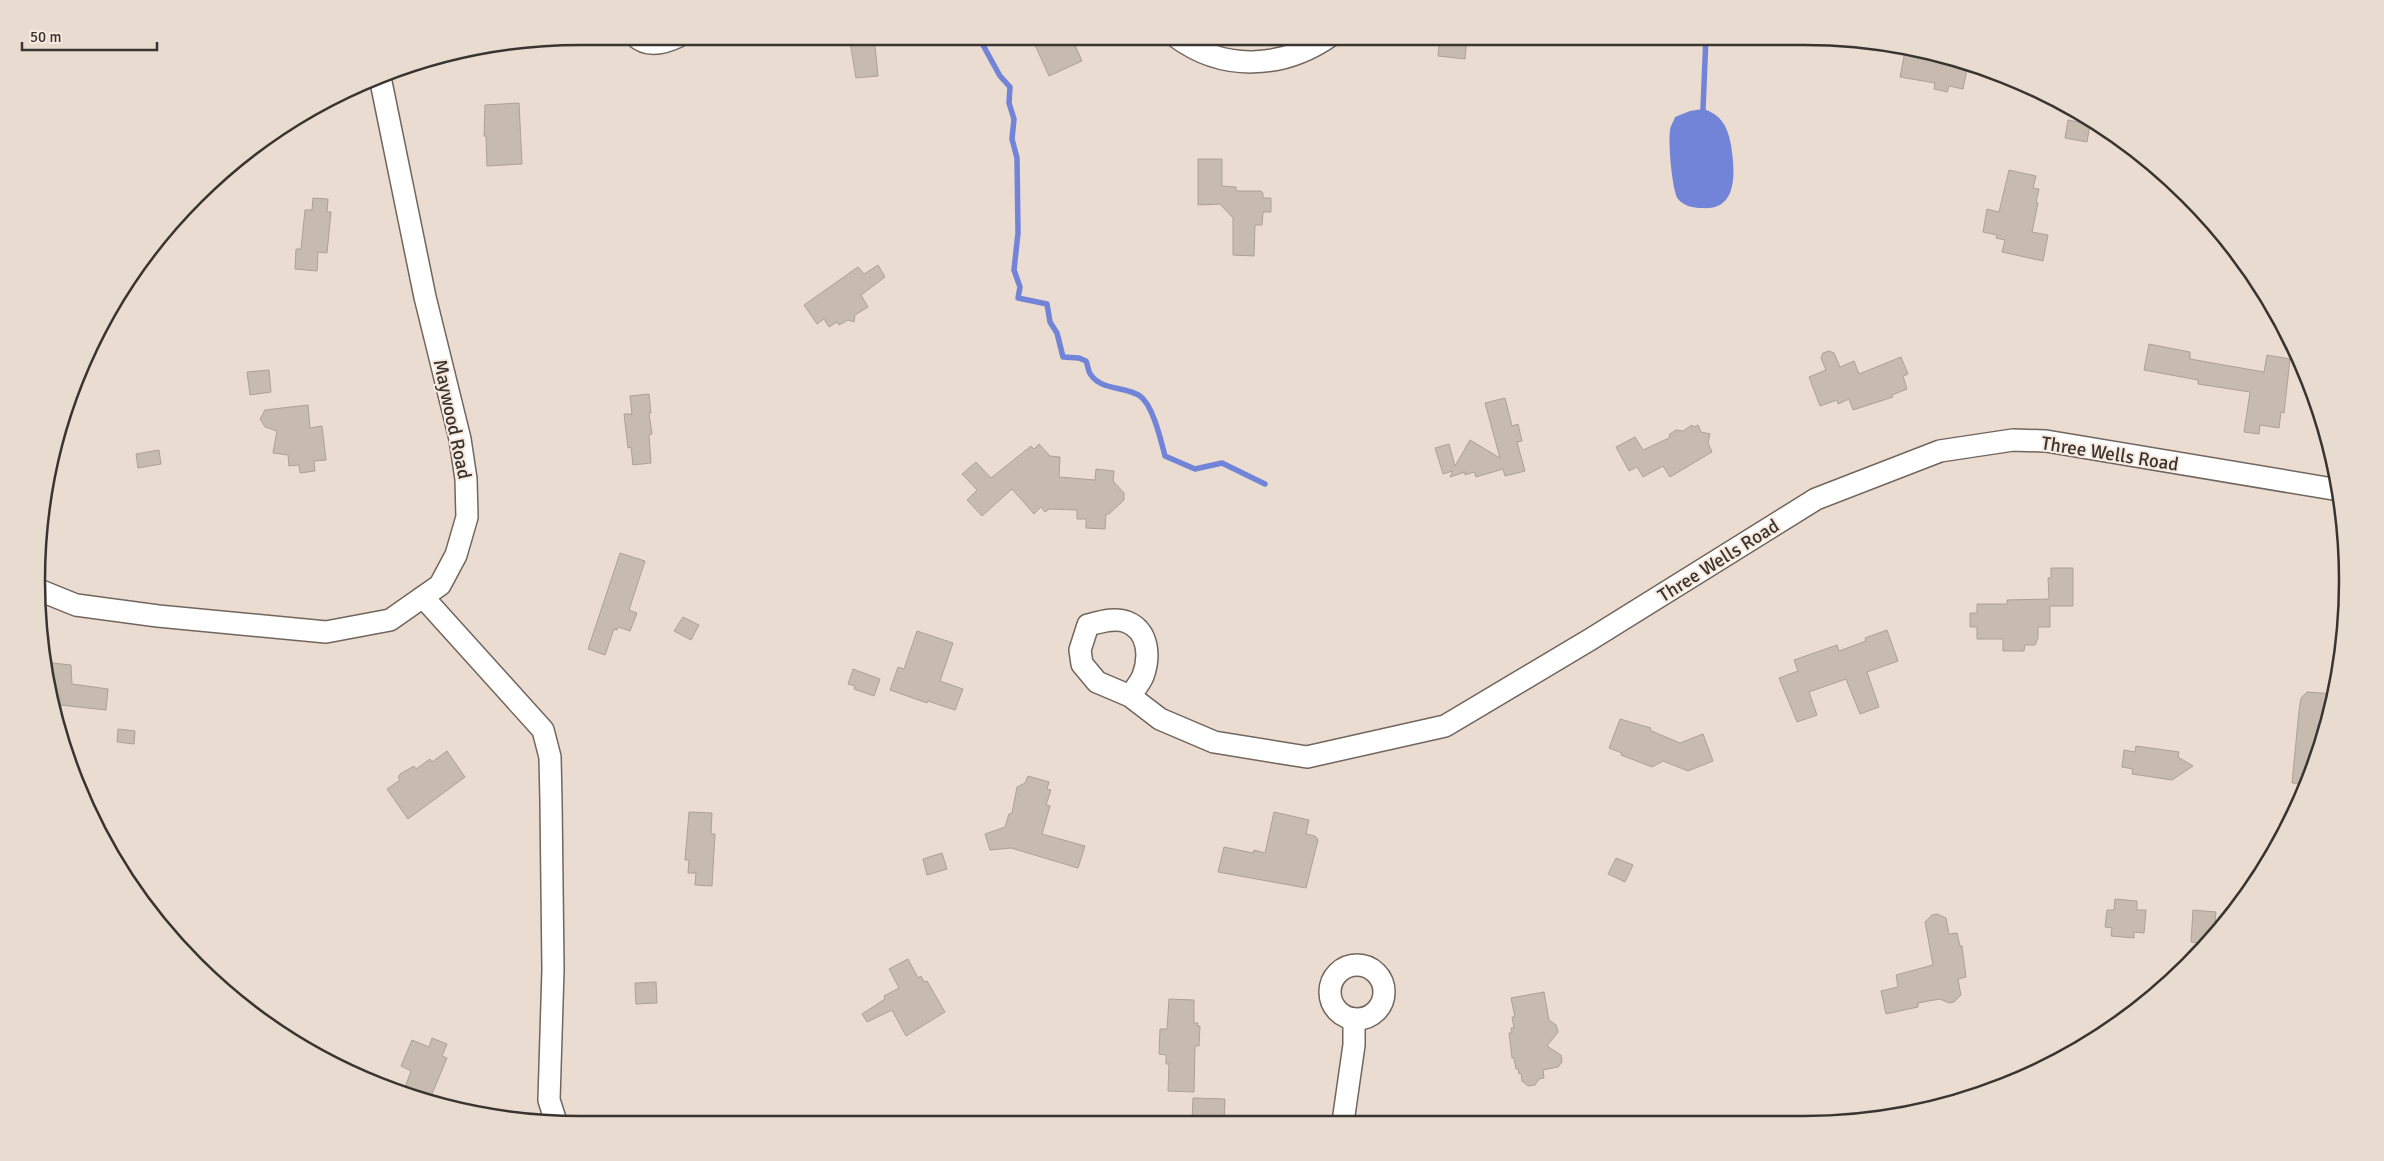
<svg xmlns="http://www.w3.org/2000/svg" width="2384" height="1161" viewBox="0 0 2384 1161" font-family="Signika,sans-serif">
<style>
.water{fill:#7284d7}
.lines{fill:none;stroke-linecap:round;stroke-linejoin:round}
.stream{stroke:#7284d7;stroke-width:5.5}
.building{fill:#c7baaf;stroke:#ada096}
.minor-casing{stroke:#72655c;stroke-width:24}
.minor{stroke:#fff;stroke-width:21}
.labels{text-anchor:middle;stroke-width:4;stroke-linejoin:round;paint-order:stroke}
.street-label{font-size:19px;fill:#3a3430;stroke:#f7e9de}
.rim{fill:none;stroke:#3a3430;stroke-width:2.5}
</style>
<rect width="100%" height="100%" fill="#eadcd1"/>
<!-- water -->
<path class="water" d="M1703 109C1721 114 1728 127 1731 145 1735 171 1739 211 1702 208 1693 208 1684 206 1678 199 1672 191 1668 141 1670 131 1670 126 1674 121 1675 117L1690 111Z"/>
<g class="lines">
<!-- stream -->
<g class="stream">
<path d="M978 36 1000 76 1010 87 1009 103 1014 119 1012 139 1017 158 1018 233 1014 270 1020 287 1018 298 1047 304 1050 322 1057 333 1063 357 1079 358 1086 361C1088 365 1088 372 1091 375 1102 391 1126 386 1140 396 1153 405 1161 441 1165 456L1195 469 1222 463 1265 484"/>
<polyline points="1703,109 1706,36"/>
</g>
</g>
<!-- building -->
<g class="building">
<polygon points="849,36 874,36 878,76 856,78"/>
<polygon points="1031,36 1071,36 1082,61 1049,76"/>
<polygon points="1440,36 1467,38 1465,59 1438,56"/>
<polygon points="1918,49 1968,64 1963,89 1949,86 1947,92 1934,89 1935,83 1900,77 1905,51 1918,54"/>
<polygon points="519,103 522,164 487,166 486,136 484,136 485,105"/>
<polygon points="2068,120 2090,124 2087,142 2065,138"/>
<polygon points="1198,159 1222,159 1222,186 1236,187 1236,191 1261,191 1263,193 1263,198 1271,198 1271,212 1263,212 1262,225 1255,225 1254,256 1233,255 1233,218 1220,204 1198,205"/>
<polygon points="2009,170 2036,176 2033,188 2039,189 2036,202 2038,203 2032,232 2048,235 2043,261 2002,252 2005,240 1996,238 1997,235 1983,232 1987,209 1999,212"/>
<polygon points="313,198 328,199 327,212 331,212 327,253 318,252 317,271 295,269 296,249 301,249 305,210 312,210"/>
<polygon points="878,265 885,277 861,295 868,307 855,315 854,322 848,320 839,325 837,322 829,327 824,319 817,324 804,305 858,267 864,274"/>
<polygon points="2149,344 2190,352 2190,359 2264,372 2267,355 2290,359 2284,413 2281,412 2279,428 2260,425 2259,434 2244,432 2250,392 2198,384 2198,380 2144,370"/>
<polygon points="1829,351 1834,353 1840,367 1854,361 1859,374 1901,357 1908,374 1903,376 1907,389 1892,395 1893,397 1853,410 1849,399 1838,404 1837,400 1820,406 1809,377 1826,370 1821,358 1823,353"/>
<polygon points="269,370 271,392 250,395 247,372"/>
<polygon points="649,394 651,413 649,413 652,434 649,435 651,463 633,465 631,447 628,448 624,414 632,414 630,396"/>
<polygon points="1505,398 1512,426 1518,424 1522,441 1517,442 1525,471 1505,476 1503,469 1476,477 1474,472 1465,475 1465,472 1450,477 1453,471 1443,474 1435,448 1449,444 1455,466 1470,440 1500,458 1485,403"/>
<polygon points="308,405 310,428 322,426 326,460 314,461 315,471 300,473 299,465 289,466 288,455 273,453 277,431 265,427 260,419 265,410"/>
<polygon points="1692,425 1694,427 1698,425 1701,432 1710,434 1708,443 1712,452 1670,477 1663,466 1643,477 1637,467 1629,471 1616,447 1635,437 1643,450 1669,438 1670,434 1676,430 1683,431"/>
<polygon points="1039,444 1050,456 1060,457 1059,477 1095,480 1096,469 1114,471 1113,481 1124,493 1124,500 1109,514 1106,514 1105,529 1086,528 1086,519 1077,519 1077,510 1049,509 1045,512 1041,507 1034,514 1012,489 982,516 967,500 977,490 962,474 976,462 991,478 1031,446 1034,449"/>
<polygon points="159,450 161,464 138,468 136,454"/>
<polygon points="620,553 645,561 629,610 637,613 630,631 618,627 617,630 614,629 605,655 588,649"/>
<polygon points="2051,568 2073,568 2073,606 2050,606 2050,627 2038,627 2038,638 2035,645 2025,645 2024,651 2003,651 2003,639 1977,639 1977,627 1970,627 1970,613 1977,613 1977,604 2007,604 2007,600 2049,599 2048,578 2051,578"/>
<polygon points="683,617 699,625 691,640 674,631"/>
<polygon points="1887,630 1898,661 1867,672 1879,707 1860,714 1846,679 1809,692 1817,715 1797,722 1779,678 1798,671 1794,660 1837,645 1839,651 1866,641 1865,638"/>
<polygon points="917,631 953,643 940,681 963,689 955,710 928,701 927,703 890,690 898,667 904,669"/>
<polygon points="43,662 71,665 72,684 108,689 106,710 60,705 60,696 49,694"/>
<polygon points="853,669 880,679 874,696 854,689 855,686 848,684"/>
<polygon points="2307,692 2335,694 2308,784 2292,783 2299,711 2301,698"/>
<polygon points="1620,719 1651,728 1650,730 1654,732 1680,743 1703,734 1713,761 1688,771 1663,761 1652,767 1621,755 1622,753 1609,748"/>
<polygon points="118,729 135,731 134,744 117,742"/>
<polygon points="2136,746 2179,752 2178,757 2193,766 2172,780 2132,774 2133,769 2122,767 2124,750 2135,752"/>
<polygon points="447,751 465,777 408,819 387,789 400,780 398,777 400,774 414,766 416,769 430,759 432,762"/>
<polygon points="1028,776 1049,782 1047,789 1051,790 1046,805 1050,806 1042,834 1085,846 1078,868 1011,848 990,850 985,834 1005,827 1009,814 1012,813 1017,787 1025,783"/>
<polygon points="689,812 712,813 711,834 715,834 712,886 695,885 696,873 688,873 689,860 685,860"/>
<polygon points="1274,812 1309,820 1306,834 1315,836 1318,840 1306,888 1218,872 1224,847 1253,853 1254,850 1265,853"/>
<polygon points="942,853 947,869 927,875 923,859"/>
<polygon points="1616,858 1633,865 1625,882 1608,874"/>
<polygon points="2115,899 2137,901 2137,910 2146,910 2144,933 2134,932 2134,938 2111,936 2112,928 2105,927 2107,910 2114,910"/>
<polygon points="2193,910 2216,912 2214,933 2204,944 2191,942"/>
<polygon points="1937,914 1946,918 1949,934 1957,933 1960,946 1962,946 1966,977 1958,979 1961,995 1954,1002 1949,1003 1940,999 1918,1003 1918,1007 1886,1014 1881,991 1898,987 1896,975 1933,965 1925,922 1932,915"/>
<polygon points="908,959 918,978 921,976 924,982 927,981 945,1012 906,1036 892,1010 867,1022 862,1014 885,999 884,996 899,988 889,969"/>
<polygon points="656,982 657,1003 636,1004 635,983"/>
<polygon points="1544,992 1549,1020 1556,1025 1558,1032 1547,1046 1561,1055 1562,1062 1558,1067 1543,1070 1544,1078 1539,1079 1535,1085 1528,1086 1522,1081 1521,1073 1519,1074 1518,1069 1516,1069 1514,1058 1512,1058 1509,1033 1512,1033 1511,1028 1514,1028 1512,1017 1515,1017 1511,998"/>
<polygon points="1169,999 1194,1000 1194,1023 1198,1023 1197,1026 1200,1026 1199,1046 1195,1046 1194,1092 1168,1091 1169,1064 1166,1064 1166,1055 1159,1054 1160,1029 1167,1029"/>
<polygon points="432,1038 447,1044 442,1056 447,1058 429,1101 403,1093 411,1071 401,1066 412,1040 429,1047"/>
<polygon points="1193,1098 1225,1099 1224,1122 1192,1123"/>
</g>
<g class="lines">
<defs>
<g id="minor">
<path d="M635 36C648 48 665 43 679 36"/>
<path d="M1175 36C1223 72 1282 69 1330 36"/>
<polyline points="39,590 76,605 158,616 326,632 390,620 440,585 456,555 467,517 466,479 460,439 425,297 380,77"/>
<polyline points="423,597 543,730 550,757 551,802 553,970 549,1100 556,1122"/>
<path d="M1130 696C1134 690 1140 683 1143 676 1150 657 1149 631 1127 622 1115 617 1100 622 1088 625L1080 650 1082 664 1097 682 1130 696 1160 719 1214 742 1307 757 1445 726 1591 639 1816 499 1940 451 2013 440 2046 441 2339 490"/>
<circle cx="1357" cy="992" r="27"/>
<polyline points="1343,1122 1354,1045 1354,1019"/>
</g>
</defs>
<!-- minor casing -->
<use href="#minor" class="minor-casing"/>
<!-- minor -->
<use href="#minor" class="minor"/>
</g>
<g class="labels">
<!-- street labels -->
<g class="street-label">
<text transform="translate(453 419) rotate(78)" y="7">Maywood Road</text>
<text transform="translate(2110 453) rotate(9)" y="7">Three Wells Road</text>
<text transform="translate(1718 560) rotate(-32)" y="7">Three Wells Road</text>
</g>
</g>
<!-- crop -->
<path d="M0 0H2384V1161H0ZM580 45H1804A535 535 0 0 1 2339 580V581A535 535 0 0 1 1804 1116H580A535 535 0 0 1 45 581V580A535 535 0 0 1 580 45Z" fill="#e8dbd0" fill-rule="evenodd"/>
<path class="rim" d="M580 45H1804A535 535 0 0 1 2339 580V581A535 535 0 0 1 1804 1116H580A535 535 0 0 1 45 581V580A535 535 0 0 1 580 45Z"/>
<!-- scale -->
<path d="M22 42v8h135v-8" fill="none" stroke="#3a3430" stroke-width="2.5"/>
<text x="30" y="42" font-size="15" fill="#3a3430" stroke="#f7e9de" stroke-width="4" paint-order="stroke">50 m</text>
</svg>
